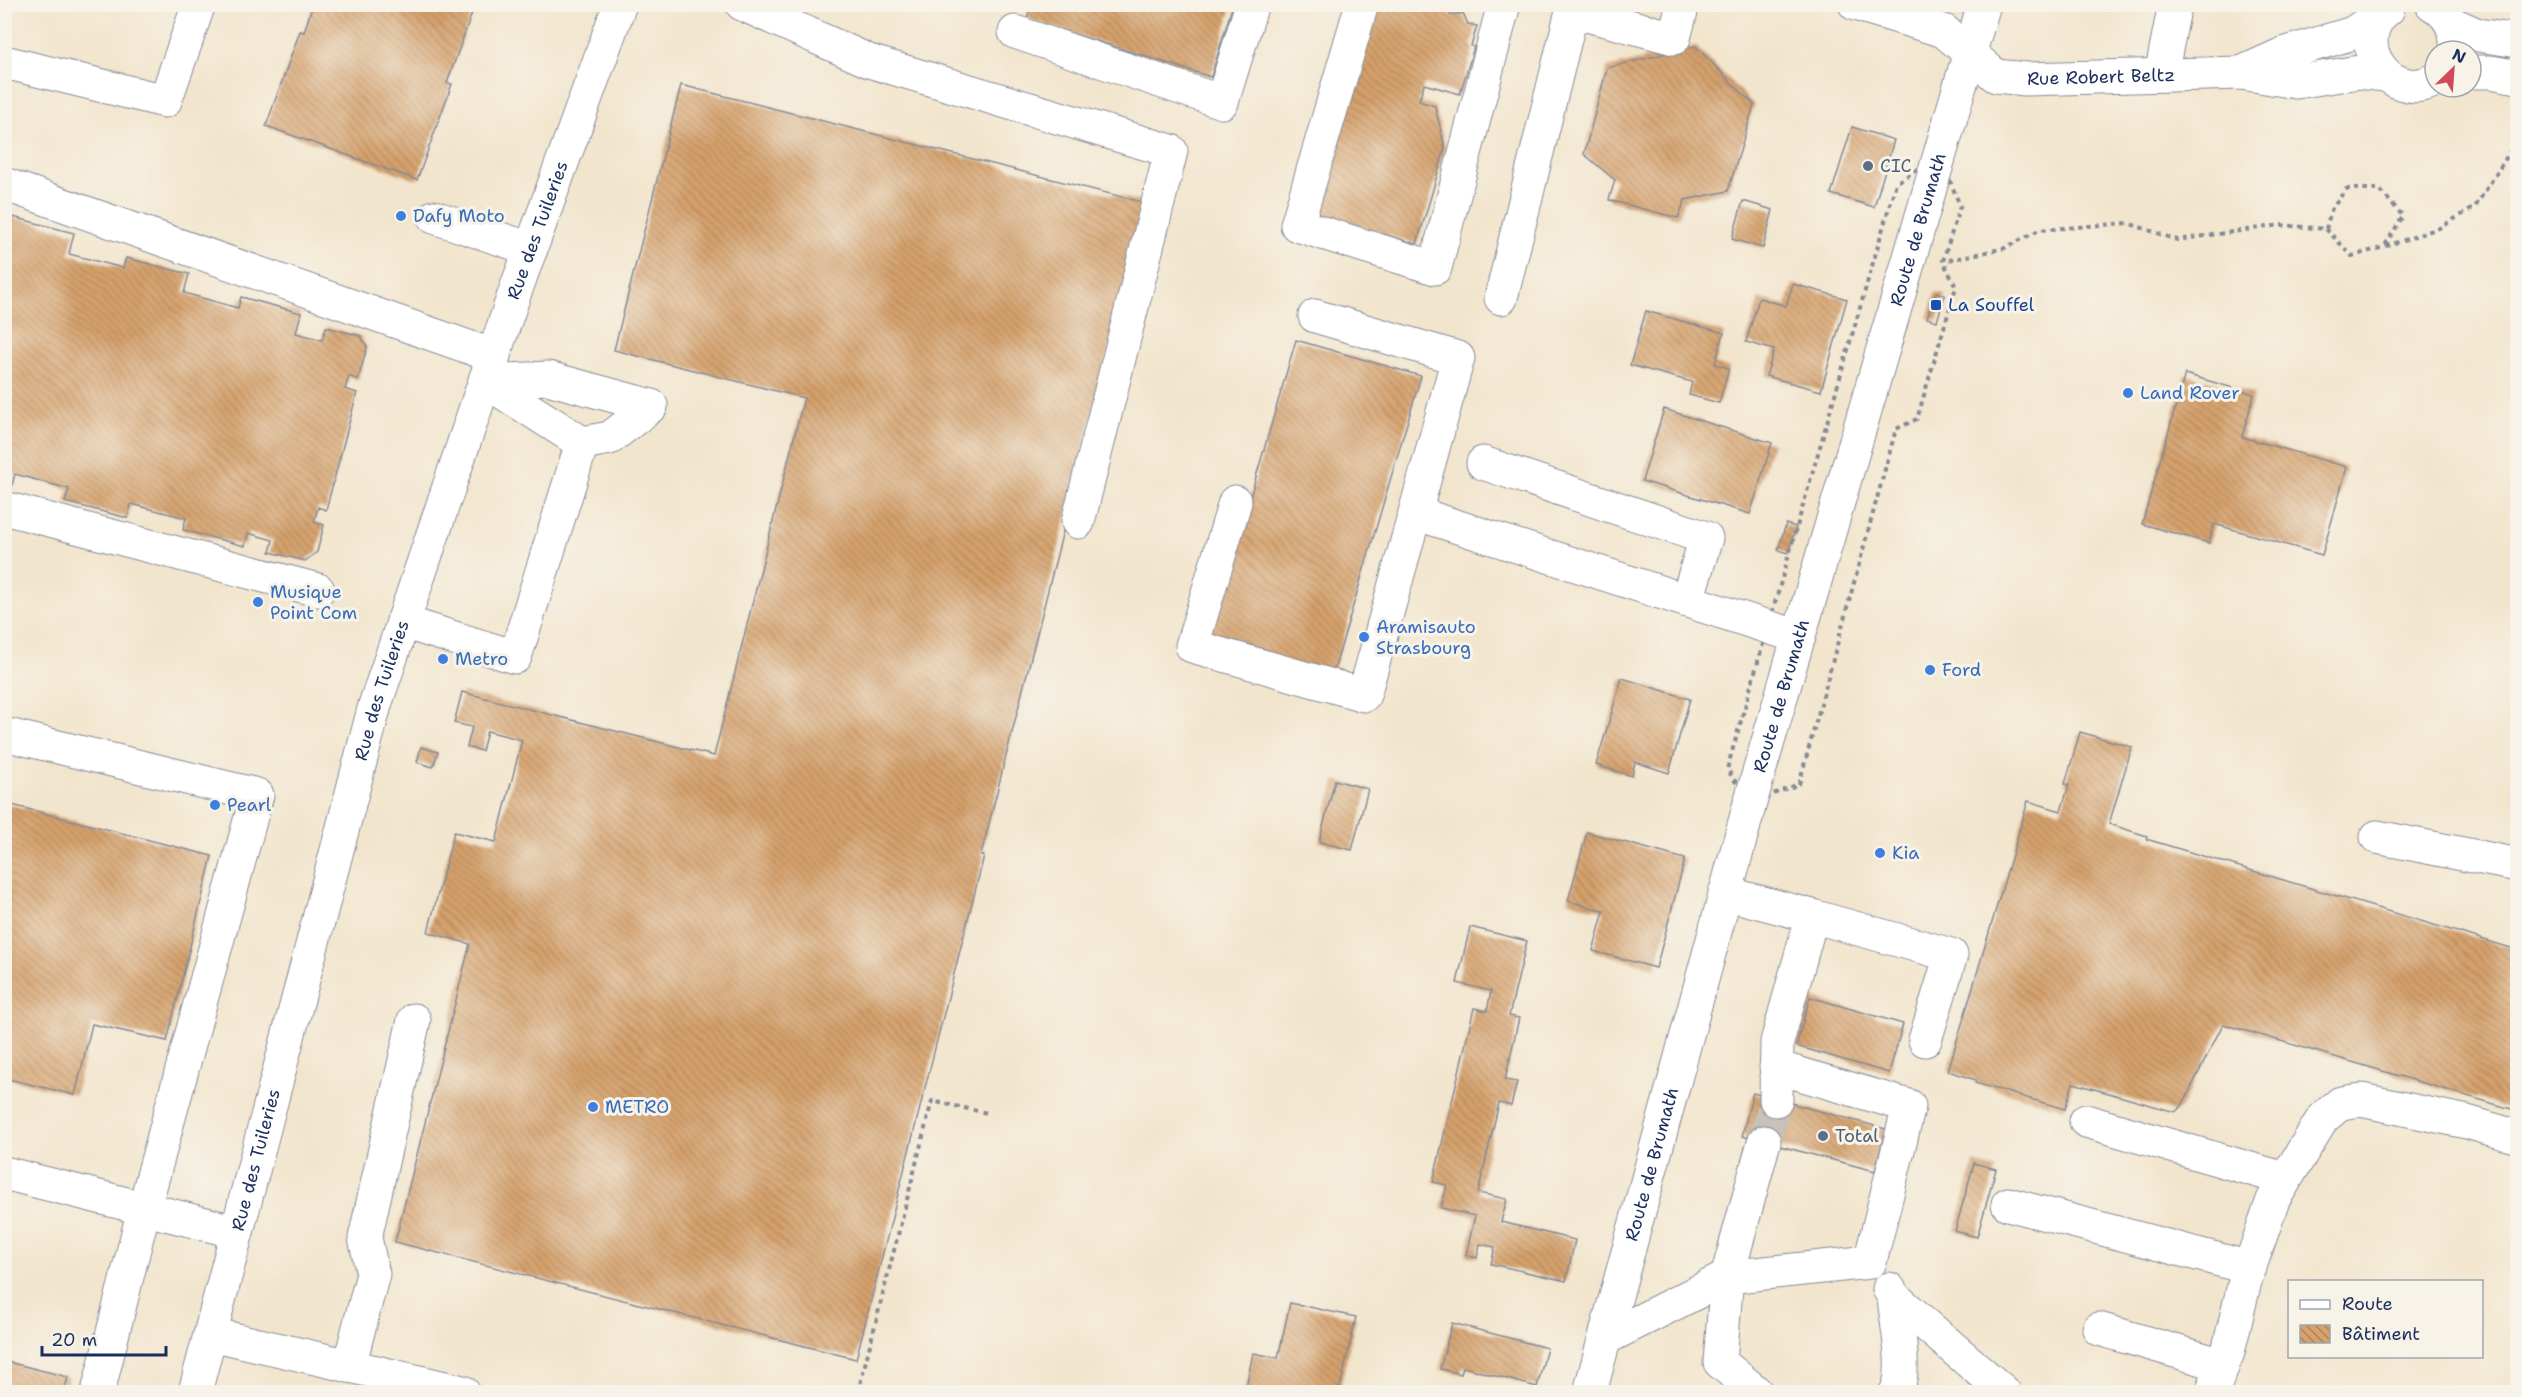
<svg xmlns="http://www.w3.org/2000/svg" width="2522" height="1397" viewBox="0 0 2522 1397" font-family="'Shantell Sans',sans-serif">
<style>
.building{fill:url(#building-back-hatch)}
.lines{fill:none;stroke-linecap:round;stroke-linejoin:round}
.minor-tunnel{stroke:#c7c1b7;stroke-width:33;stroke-dasharray:33 16;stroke-linecap:butt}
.minor-casing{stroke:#868a96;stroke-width:35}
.major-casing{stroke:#868a96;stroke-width:35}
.path{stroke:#868a96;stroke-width:4;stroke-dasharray:4.5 4.5;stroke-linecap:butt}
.minor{stroke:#fff;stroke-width:33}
.major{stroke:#fff;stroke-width:33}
.service-dot{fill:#5c6f8a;stroke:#f7f3e8;stroke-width:2}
.shop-dot{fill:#3f7fe0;stroke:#f7f3e8;stroke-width:2}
.transit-dot{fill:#1a4fb4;stroke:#f7f3e8;stroke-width:2}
.labels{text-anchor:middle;stroke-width:6;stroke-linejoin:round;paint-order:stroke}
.street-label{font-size:18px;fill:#1b2f5e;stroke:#f7f3e8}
.service-label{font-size:18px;fill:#4e5e75;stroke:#f7f3e8;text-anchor:start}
.shop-label{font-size:18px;fill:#366cbe;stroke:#f7f3e8;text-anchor:start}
.transit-label{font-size:18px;fill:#164399;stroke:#f7f3e8;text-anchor:start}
</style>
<defs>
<pattern id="building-back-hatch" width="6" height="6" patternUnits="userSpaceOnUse" patternTransform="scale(1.5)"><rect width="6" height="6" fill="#d6a16c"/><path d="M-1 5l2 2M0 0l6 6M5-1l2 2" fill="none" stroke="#ad845c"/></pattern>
</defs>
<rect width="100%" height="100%" fill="#f7f3e8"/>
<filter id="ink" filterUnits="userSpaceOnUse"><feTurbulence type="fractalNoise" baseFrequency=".0167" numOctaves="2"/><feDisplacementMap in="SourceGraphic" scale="12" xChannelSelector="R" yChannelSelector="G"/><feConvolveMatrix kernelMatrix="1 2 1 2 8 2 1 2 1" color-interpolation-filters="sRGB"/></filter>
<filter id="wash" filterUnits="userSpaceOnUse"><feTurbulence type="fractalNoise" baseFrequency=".008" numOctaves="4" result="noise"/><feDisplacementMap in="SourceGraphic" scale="24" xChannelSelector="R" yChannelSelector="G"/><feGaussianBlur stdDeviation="1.35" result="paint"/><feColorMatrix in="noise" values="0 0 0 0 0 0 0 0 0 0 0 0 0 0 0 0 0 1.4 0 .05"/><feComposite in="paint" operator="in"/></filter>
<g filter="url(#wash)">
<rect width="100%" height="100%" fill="#f2e5cd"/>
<g id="blocks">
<!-- building -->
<g class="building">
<polygon points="313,4 480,4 477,12 473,10 447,83 452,84 417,180 266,126 300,31 304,32"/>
<polygon points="1031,4 1233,4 1211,77 1027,19"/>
<polygon points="1376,4 1437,4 1452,11 1450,15 1463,13 1468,24 1477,26 1471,46 1474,47 1460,94 1424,84 1419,101 1435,106 1445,148 1417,244 1314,214"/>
<polygon points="1695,46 1754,105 1728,191 1685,200 1678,218 1609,200 1615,180 1584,154 1607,68"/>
<polygon points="681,85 1146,203 981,855 984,856 856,1359 395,1242 470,944 428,932 454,832 496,842 522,740 487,731 482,751 467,747 472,727 454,723 462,692 714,756 804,398 614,350"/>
<polygon points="1852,127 1894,140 1874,207 1831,194"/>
<polygon points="1743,201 1773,210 1763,248 1732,239"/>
<polygon points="13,217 74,233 69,254 123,268 126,258 189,274 184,293 238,308 241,297 301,313 296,333 322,340 326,327 361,336 367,347 358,380 349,376 345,389 357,393 326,510 318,507 314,522 324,525 317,552 305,561 270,552 273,540 248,533 245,546 183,530 186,518 131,504 128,518 65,502 69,489 15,474 11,489 4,487 4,227 10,229"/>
<polygon points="1793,284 1847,299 1821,391 1766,376 1774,350 1746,342 1759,298 1786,306"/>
<polygon points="1936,292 1945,295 1937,321 1927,318"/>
<polygon points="1646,311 1724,333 1715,364 1729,368 1719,403 1689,395 1692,382 1630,365"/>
<polygon points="1296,340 1421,376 1332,677 1208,641"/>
<polygon points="2185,374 2254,394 2242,437 2347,467 2322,555 2214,524 2209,543 2142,524"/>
<polygon points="1664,409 1772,443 1750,514 1642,481"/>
<polygon points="1786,524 1796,527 1788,553 1778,550"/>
<polygon points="1622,678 1690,699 1669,773 1635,762 1632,776 1596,765"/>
<polygon points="2080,732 2132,747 2109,824 2147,836 2146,839 2518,950 2518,1111 2223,1024 2182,1106 2175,1112 2073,1083 2065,1109 1975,1083 1976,1080 1948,1071 2028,801 2061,811 2069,785 2065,784"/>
<polygon points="421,747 438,752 433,767 417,762"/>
<polygon points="1335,780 1368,789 1352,850 1319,842"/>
<polygon points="4,803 212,856 167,1041 92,1024 75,1095 4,1078"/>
<polygon points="1587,832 1685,859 1656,968 1593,951 1604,911 1568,901"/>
<polygon points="1470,927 1527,941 1509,1016 1519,1018 1505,1080 1517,1082 1511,1106 1499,1103 1478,1193 1507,1199 1501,1222 1575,1240 1566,1281 1491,1264 1495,1247 1480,1244 1477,1258 1466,1255 1475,1216 1441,1208 1447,1185 1433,1182 1474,1008 1487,1011 1491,991 1457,983"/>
<polygon points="1810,997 1903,1024 1889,1073 1796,1046"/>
<polygon points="1753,1093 1886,1129 1875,1171 1742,1136"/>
<polygon points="1974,1163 1996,1169 1977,1237 1955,1231"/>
<polygon points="1290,1303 1356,1317 1339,1392 1245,1392 1253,1353 1278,1358"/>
<polygon points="1452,1323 1547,1348 1537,1387 1463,1367 1461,1374 1440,1369"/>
<polygon points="4,1361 68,1377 64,1392 4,1392"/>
</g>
</g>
</g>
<g filter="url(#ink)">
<use href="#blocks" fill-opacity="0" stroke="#868a96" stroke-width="1.5"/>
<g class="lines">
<!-- minor-tunnel -->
<polyline class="minor-tunnel" points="1764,1142 1776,1100"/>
<defs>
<g id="minor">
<polyline points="742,4 869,61 1171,151 1078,522"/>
<polyline points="1362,4 1297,225 1435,268 1504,4"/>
<path id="s1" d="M1855 4 1944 31 1996 76 2026 79 2241 73 2296 82 2359 72 2385 75"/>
<path d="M2432 4C2450 15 2458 31 2456 51"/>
<path d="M2388 9C2346 40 2390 105 2435 80"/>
<polyline points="2453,24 2478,35 2518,41"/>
<polyline points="1015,32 1222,102 1252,4"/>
<polyline points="4,62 165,101 199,4"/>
<polyline points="2471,72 2491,72 2518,77"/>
<polyline points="2241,73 2283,54 2353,33 2381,14"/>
<polyline points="2161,75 2175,4"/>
<polyline points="4,184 494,356"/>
<polyline points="434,217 531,249"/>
<polyline points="1501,298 1572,11 1674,38 1683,4"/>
<polyline points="1315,316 1458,358 1415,513 1799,637"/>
<polyline points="485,381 582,443 610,438 651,406"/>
<polyline points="485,381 548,378 651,406"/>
<polyline points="1483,463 1706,538 1687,600"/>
<polyline points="1235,502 1192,646 1364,695 1415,513"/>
<polyline points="4,508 318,590"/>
<polyline points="403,622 515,657 582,443"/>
<polyline points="4,734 257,795 144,1209 98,1392"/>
<polyline points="2377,837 2518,865"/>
<polyline points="1725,893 1812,916 1777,1042 1776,1100"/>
<polyline points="1812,916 1951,955 1925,1040"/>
<polyline points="2086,1121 2285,1179"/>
<polyline points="4,1173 237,1232"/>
<polyline points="2008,1204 2250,1268"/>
<path d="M1889 1289 1894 1297C1896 1322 1908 1371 1896 1392"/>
<polyline points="1894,1297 2004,1392"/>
<polyline points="2099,1329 2223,1365"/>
<polyline points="211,1334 463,1392"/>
<polyline points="1606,1338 1727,1277 1764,1142"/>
<polyline points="349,1366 373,1274 365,1238 414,1020"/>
<path id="s2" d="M195 1392 375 705 515 292 620 4"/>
<polyline points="1756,1392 1720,1362 1727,1277 1870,1262 1909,1106 1776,1067"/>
<polyline points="2212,1392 2228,1352 2245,1281 2273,1200 2323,1118 2341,1103 2361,1100 2467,1122 2518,1137"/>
</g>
<g id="major">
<path id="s3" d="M1590 1392 1750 803 1984 4"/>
</g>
</defs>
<!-- minor casing -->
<use href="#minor" class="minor-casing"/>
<!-- major casing -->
<use href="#major" class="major-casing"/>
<!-- path -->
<g class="path">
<polygon points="1940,155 1960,206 1943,261 1956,287 1917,419 1896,429 1799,784 1750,803 1727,769 1896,183"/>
<polyline points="2326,229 2352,256 2384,247"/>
<polyline points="1949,260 2005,248 2039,230 2128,223 2177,240 2281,225 2326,229 2331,210 2346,189 2379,189 2403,216 2384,247 2439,228 2475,207 2518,139"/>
<polyline points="858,1392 932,1101 987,1113"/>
</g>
<!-- minor -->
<use href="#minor" class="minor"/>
<!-- major -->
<use href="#major" class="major"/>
</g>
</g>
<!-- markers -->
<g class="service-dot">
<circle cx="1868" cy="166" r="6"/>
<circle cx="1823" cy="1136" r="6"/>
</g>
<g class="shop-dot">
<circle cx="401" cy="216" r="6"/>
<circle cx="2128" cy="393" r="6"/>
<circle cx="258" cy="602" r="6"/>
<circle cx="1364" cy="637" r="6"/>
<circle cx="443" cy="659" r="6"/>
<circle cx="1930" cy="670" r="6"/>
<circle cx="215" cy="805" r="6"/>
<circle cx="1880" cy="853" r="6"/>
<circle cx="593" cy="1107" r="6"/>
</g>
<rect class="transit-dot" x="1930" y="299" width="12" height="12" rx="3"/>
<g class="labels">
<!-- street labels -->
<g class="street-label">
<text dy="6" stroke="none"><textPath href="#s1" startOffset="267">Rue Robert Beltz</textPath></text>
<text dy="6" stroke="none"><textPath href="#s2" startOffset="1212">Rue des Tuileries</textPath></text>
<text dy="6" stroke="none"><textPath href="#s3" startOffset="1208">Route de Brumath</textPath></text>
<text dy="6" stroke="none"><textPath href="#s2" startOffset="726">Rue des Tuileries</textPath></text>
<text dy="6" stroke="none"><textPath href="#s3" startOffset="722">Route de Brumath</textPath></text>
<text dy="6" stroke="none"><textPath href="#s2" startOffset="240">Rue des Tuileries</textPath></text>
<text dy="6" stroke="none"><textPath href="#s3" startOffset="236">Route de Brumath</textPath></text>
</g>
<!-- service labels -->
<g class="service-label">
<text x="1880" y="172">CIC</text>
<text x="1835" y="1142">Total</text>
</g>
<!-- shop labels -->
<g class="shop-label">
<text x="413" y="222">Dafy Moto</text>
<text x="2140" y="399">Land Rover</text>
<text x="270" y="598">Musique<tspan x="270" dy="21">Point Com</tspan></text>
<text x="1376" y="633">Aramisauto<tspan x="1376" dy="21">Strasbourg</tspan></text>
<text x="455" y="665">Metro</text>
<text x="1942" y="676">Ford</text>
<text x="227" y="811">Pearl</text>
<text x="1892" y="859">Kia</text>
<text x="605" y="1113">METRO</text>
</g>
<!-- transit labels -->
<g class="transit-label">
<text x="1948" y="311">La Souffel</text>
</g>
</g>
<!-- margin -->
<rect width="2522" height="1397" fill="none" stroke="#f7f3e8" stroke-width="24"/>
<!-- legend -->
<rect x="2288" y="1280" width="195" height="78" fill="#f7f3e8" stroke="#9fa5b1" stroke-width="1.5"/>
<rect x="2300" y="1300" width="30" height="9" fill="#ffffff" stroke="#9fa5b1" stroke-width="1.5"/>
<text x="2342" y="1310" font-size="18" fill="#1b2f5e">Route</text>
<rect x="2300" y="1325" width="30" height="18" fill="url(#building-back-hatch)" stroke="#9fa5b1" stroke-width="1.5"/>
<text x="2342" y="1340" font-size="18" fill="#1b2f5e">Bâtiment</text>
<!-- north arrow -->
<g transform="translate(2453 69) rotate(25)"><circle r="28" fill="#f7f3e8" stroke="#9fa5b1" stroke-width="1.5"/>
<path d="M0-4.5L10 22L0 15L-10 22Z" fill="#d1495b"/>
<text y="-9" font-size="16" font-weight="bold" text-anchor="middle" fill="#1b2f5e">N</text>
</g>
<!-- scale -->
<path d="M42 1346v9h124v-9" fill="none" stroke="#1b2f5e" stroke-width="3"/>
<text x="51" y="1346" font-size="18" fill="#1b2f5e" stroke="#f7f3e8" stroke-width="4.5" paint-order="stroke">20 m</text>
</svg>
